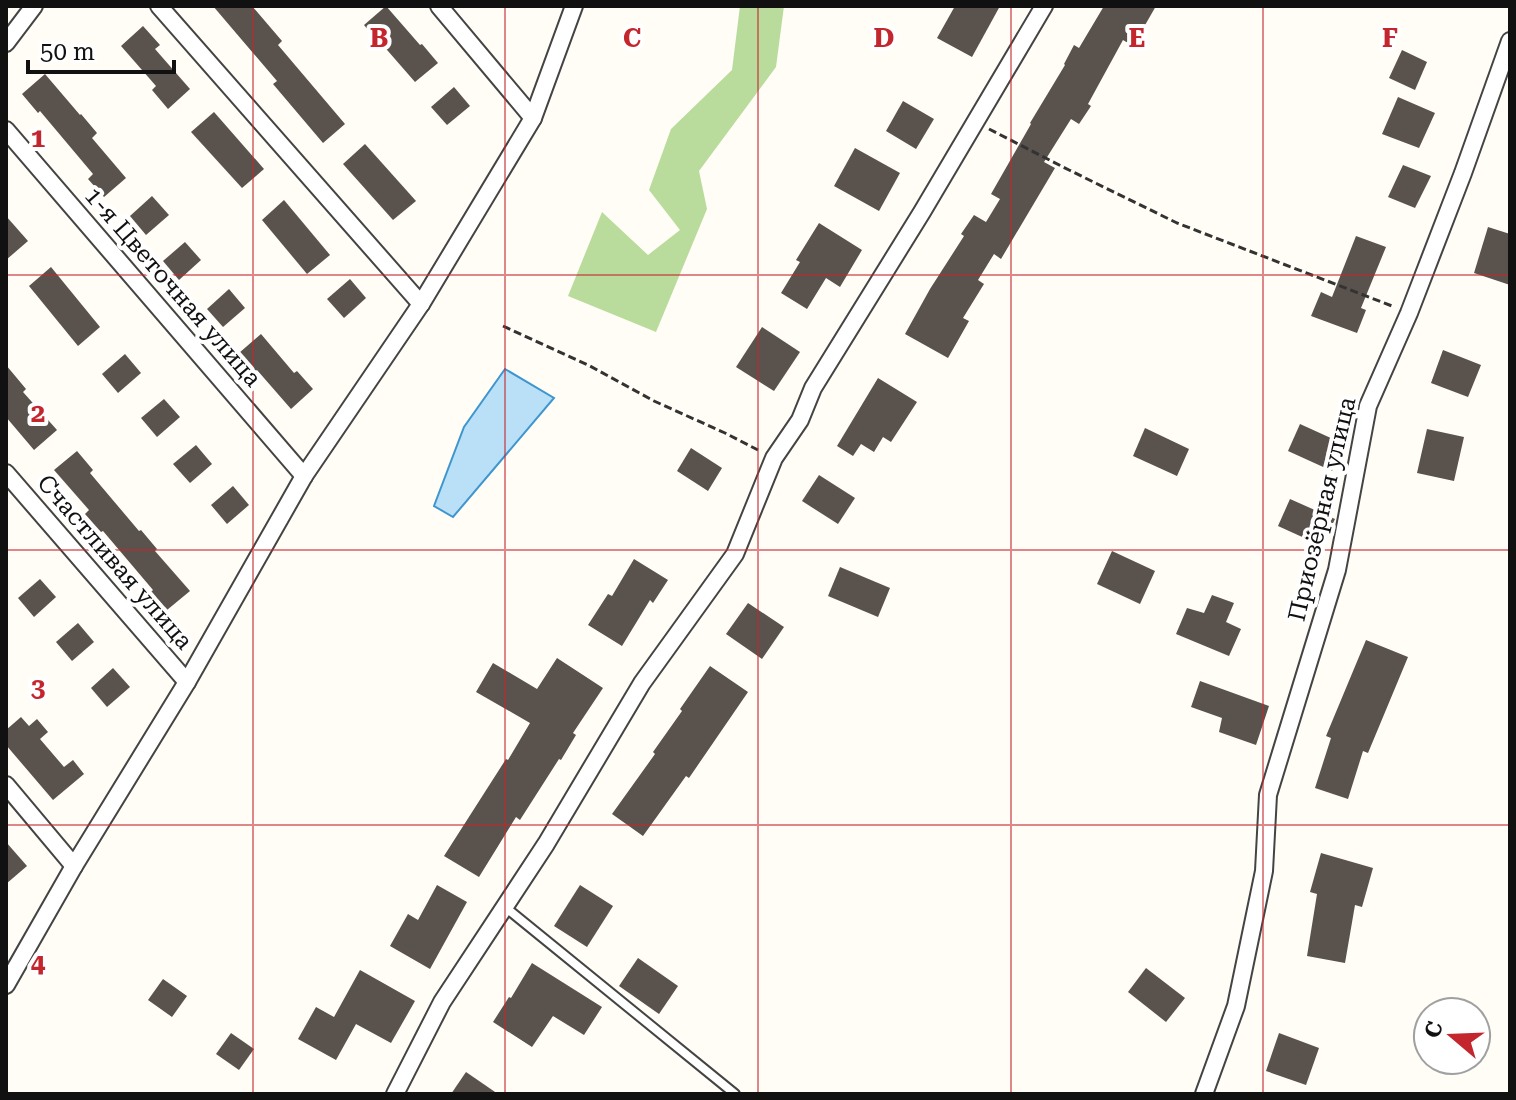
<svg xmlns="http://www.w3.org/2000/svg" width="1516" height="1100" viewBox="0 0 1516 1100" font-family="'Roboto Serif',serif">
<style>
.forest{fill:#b9dc9c}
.water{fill:#b9e0f7;stroke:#3f96cf;stroke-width:2}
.building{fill:#5a524d}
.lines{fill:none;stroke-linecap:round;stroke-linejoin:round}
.lane-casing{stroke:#444;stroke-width:12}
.street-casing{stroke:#444;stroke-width:20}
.path{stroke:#333;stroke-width:3;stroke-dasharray:8 4;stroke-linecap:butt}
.lane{stroke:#fff;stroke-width:8}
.street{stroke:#fff;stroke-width:16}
.grid{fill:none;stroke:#c4262e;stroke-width:2;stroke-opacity:0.55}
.labels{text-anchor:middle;stroke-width:8;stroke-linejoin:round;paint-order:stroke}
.street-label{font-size:24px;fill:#111;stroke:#fff}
.grid-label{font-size:26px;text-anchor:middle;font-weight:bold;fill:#c4262e;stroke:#fff;stroke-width:8;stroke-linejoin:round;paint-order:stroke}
</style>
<rect width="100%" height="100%" fill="#fffdf5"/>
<!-- forest -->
<polygon class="forest" points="740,6 784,6 776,67 699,171 707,209 656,332 568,296 602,212 648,255 680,230 649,190 671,129 732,70"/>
<!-- water -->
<polygon class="water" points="505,369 554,398 453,517 434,506 464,427"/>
<!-- building -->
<g class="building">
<polygon points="213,6 252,6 282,41 278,45 345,124 323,143 273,84 277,81"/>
<polygon points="386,6 420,45 422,44 438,63 415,82 381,43 380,44 364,25"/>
<polygon points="955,6 1000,6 972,57 937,38"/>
<polygon points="1104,6 1156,6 1133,46 1123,40 1088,104 1091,106 1079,124 1071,119 1044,162 1055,168 1001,259 994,254 978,280 984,284 963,318 969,321 948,358 905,334 930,289 964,236 961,234 974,215 986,222 1000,199 991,194 1031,124 1030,123 1065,65 1064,64 1074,45 1079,48"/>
<polygon points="143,26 160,45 155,49 190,89 168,109 152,90 156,86 121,46"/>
<polygon points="1402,50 1427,62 1415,90 1389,78"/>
<polygon points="45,74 80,115 81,114 97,133 92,138 126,178 104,197 88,179 93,174 40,111 38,113 22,94"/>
<polygon points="454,87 470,106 447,125 431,107"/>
<polygon points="1398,97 1435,113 1419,148 1382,134"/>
<polygon points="903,101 934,119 916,149 886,131"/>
<polygon points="214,112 264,169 242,188 191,132"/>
<polygon points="365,144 416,201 393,220 343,164"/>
<polygon points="855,148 900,173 879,211 834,186"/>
<polygon points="1403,165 1431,176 1415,208 1388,197"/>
<polygon points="152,196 169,215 146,235 130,216"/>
<polygon points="284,200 330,255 307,274 262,220"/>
<polygon points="6,216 28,241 6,260"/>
<polygon points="819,223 862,250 840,287 826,278 807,309 781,293 800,262 796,260"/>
<polygon points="1488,227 1510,234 1510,285 1474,273"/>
<polygon points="1356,236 1386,247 1361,308 1366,310 1357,333 1311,316 1321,292 1332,297"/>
<polygon points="185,242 201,260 179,280 163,261"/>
<polygon points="51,267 100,327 78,346 29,286"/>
<polygon points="350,279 366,298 344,318 327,299"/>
<polygon points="229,289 245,308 223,327 207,309"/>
<polygon points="762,327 800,352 774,391 736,367"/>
<polygon points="261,334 294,373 297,371 313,389 291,409 257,370 255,372 239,353"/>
<polygon points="1443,350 1481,365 1468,397 1431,383"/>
<polygon points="125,354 141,373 118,393 102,374"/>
<polygon points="6,365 26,389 23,392 57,430 34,450 6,417"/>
<polygon points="878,378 917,402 891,442 883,437 874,452 861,444 853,456 837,446"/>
<polygon points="164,399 180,417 157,437 141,418"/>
<polygon points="1300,424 1344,444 1332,471 1288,451"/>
<polygon points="1145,428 1189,449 1177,476 1133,456"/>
<polygon points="1427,429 1464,437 1454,481 1417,473"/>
<polygon points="196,445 212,464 190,483 173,464"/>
<polygon points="691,448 722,468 708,491 677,471"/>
<polygon points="77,451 93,470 90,473 139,531 141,530 157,549 155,551 190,591 167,610 151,592 153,590 103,531 101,532 85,514 89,510 54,470"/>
<polygon points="819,475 855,498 838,524 802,501"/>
<polygon points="233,486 249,505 227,524 211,505"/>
<polygon points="1290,499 1335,519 1322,546 1278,526"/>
<polygon points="1112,551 1155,571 1140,604 1097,584"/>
<polygon points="634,559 668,580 653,603 650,600 622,646 588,625 608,594 612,596"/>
<polygon points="840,567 890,588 878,617 828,596"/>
<polygon points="40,579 56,597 34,617 18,598"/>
<polygon points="1212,595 1234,603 1226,622 1241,629 1229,656 1176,634 1187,608 1204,613"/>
<polygon points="748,603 784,627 762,659 726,634"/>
<polygon points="78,623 94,642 72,661 56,642"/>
<polygon points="1366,640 1408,657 1368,753 1363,751 1348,799 1315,788 1331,738 1326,736"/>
<polygon points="557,658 603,688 573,733 576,735 561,760 559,759 520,820 516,817 479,877 444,856 506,759 508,760 530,723 476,692 493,663 537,689"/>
<polygon points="710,666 748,692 689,778 686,776 643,836 612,814 655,754 653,752 682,711 680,709"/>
<polygon points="113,668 130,687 107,707 91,688"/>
<polygon points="1200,681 1269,706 1256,745 1219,732 1222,718 1191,707"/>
<polygon points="21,717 29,726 37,719 48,732 40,739 64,767 73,760 84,774 53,800 6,745 6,730"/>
<polygon points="6,842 27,866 6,884"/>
<polygon points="1321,853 1373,868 1362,907 1355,905 1345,963 1307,956 1317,894 1310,892"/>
<polygon points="437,885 467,902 430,969 390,946 408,914 418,920"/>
<polygon points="580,885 613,906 587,947 554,926"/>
<polygon points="638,958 678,986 659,1014 619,986"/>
<polygon points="532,963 602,1007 584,1035 553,1016 532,1047 493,1022 509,997 511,998"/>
<polygon points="1146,968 1185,998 1166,1022 1128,992"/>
<polygon points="360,970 415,1001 391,1043 356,1024 336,1060 298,1039 316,1007 334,1017"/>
<polygon points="163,979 187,996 172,1017 148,1000"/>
<polygon points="231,1033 254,1049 239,1070 216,1054"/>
<polygon points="1279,1033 1319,1048 1306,1085 1266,1071"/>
<polygon points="466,1072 498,1094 451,1094"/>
</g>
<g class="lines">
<defs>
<polyline id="lane" points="505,907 735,1094"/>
<g id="street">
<polyline points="159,6 421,304"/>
<polyline points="439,6 533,118"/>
<polyline points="6,43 34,6"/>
<polyline points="6,130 304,476"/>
<polyline points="6,473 187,682"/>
<polyline points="6,785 74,866"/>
<polyline points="6,985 74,866 187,682 304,476 421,304 533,118 574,6"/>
<polyline points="395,1094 442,1002 546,844 642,683 735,554 774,458 800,420 813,388 922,212 1044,6"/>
<polyline points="1204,1094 1236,1006 1264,871 1268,795 1337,570 1368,406 1409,313 1463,173 1510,41"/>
</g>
</defs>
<!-- lane casing -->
<use href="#lane" class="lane-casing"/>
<!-- street casing -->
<use href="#street" class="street-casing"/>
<!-- path -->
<g class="path">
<polyline points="989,129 1069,170 1177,223 1392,306"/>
<polyline points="503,326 590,366 654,401 725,433 758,450"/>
</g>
<!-- lane -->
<use href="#lane" class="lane"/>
<!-- street -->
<use href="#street" class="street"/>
</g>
<!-- grid -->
<path class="grid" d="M253 6V1094M505 6V1094M758 6V1094M1011 6V1094M1263 6V1094M6 275H1510M6 550H1510M6 825H1510"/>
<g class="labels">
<!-- street labels -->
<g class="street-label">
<text transform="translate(173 287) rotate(49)" y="8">1-я Цветочная улица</text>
<text transform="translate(1322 509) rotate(-77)" y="8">Приозёрная улица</text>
<text transform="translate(115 562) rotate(49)" y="8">Счастливая улица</text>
</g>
</g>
<g class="grid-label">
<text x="379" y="47">B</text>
<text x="632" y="47">C</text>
<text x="884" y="47">D</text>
<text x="1137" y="47">E</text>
<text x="1390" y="47">F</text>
<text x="38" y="147">1</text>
<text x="38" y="422">2</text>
<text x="38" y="697">3</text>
<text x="38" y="972">4</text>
</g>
<!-- border -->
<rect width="1516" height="1100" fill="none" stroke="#111111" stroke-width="16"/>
<!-- north arrow -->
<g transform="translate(1452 1036) rotate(289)"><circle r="38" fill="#ffffff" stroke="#a0a0a0" stroke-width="2"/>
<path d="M0-6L14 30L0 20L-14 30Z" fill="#c4262e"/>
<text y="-12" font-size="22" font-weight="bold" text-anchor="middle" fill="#111111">С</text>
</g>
<!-- scale -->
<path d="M28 60v12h146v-12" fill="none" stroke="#111111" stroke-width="4"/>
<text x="40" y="60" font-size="24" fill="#111111" stroke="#ffffff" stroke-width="6" paint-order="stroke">50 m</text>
</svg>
